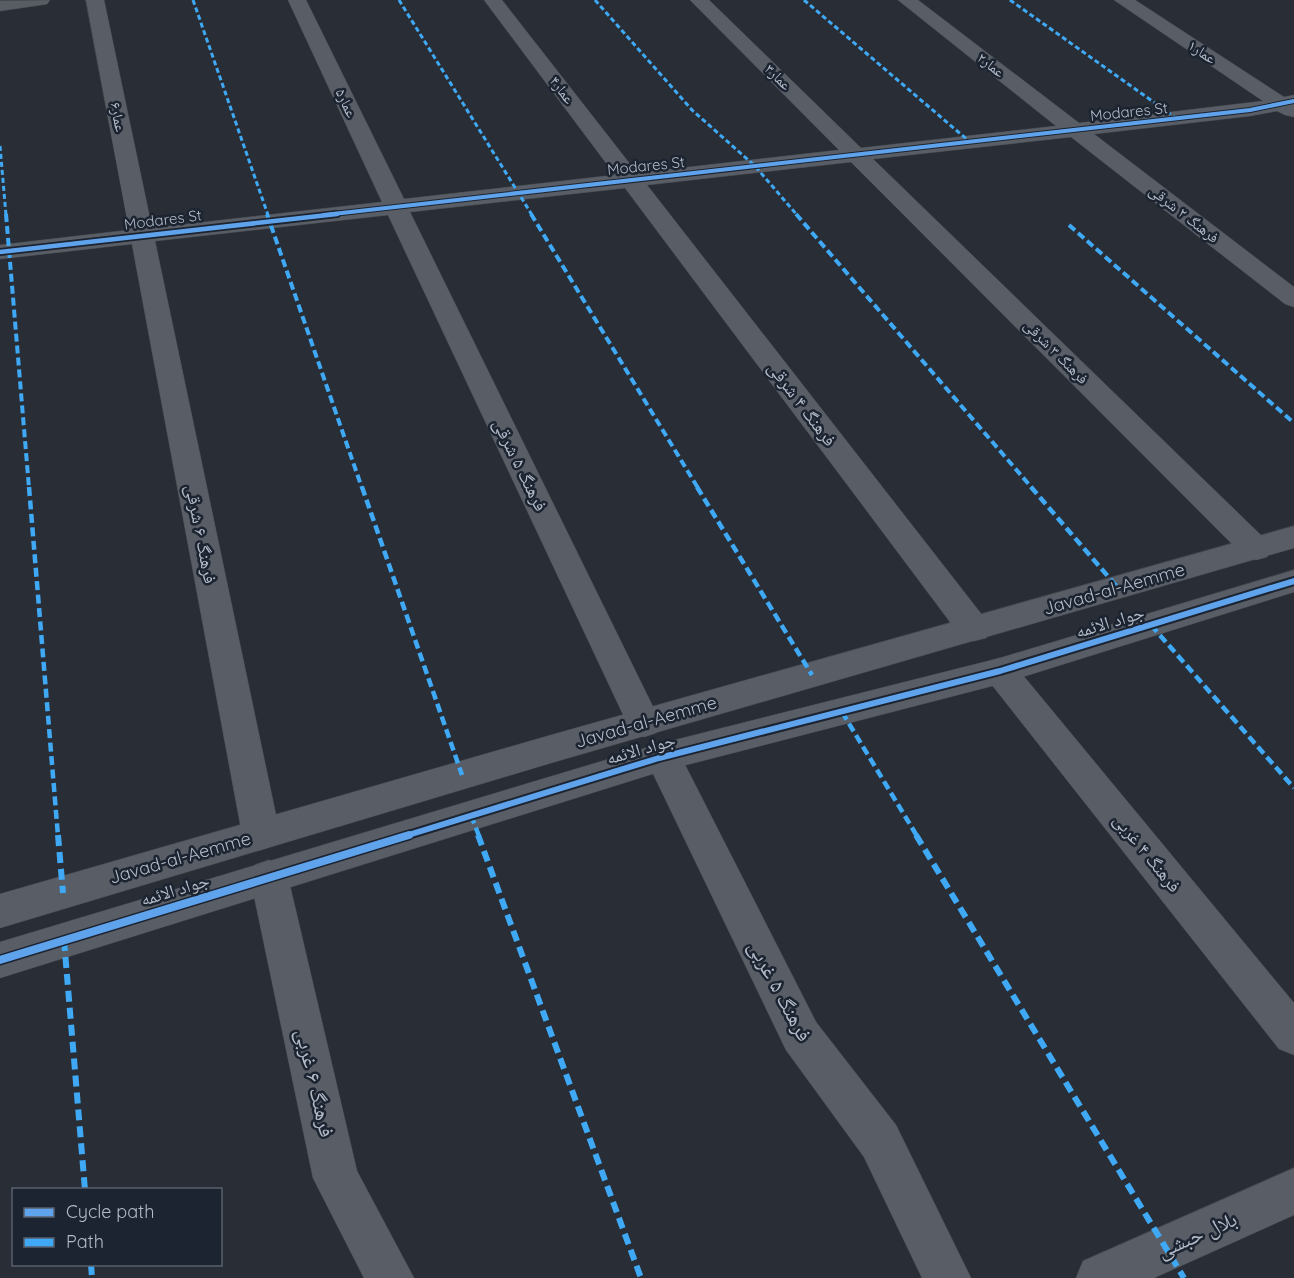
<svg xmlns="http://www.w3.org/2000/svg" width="1294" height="1278" viewBox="0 0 1294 1278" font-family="Quicksand,'Noto Naskh Arabic',sans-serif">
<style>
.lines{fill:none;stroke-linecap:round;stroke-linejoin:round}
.minor-casing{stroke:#45494f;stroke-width:1}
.tertiary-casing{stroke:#45494f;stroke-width:1}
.secondary-casing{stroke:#45494f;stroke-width:1}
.minor{fill:#595d65;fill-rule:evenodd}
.tertiary{fill:#595d65;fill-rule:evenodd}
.secondary{fill:#585c63;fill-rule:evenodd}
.quiet-far3{stroke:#3fa9f5;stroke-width:3;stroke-dasharray:5 3;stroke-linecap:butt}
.quiet-far2{stroke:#3fa9f5;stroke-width:4;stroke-dasharray:8 4;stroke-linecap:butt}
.quiet-far1{stroke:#3fa9f5;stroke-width:4.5;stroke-dasharray:9 4.5;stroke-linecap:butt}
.quiet{stroke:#3fa9f5;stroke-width:6;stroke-dasharray:11 6;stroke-linecap:butt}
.cycleway-far3-casing{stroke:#1c2431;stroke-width:6}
.cycleway-far2-casing{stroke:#1c2431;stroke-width:8}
.cycleway-far1-casing{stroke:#1c2431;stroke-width:10}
.cycleway-casing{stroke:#1c2431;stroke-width:11}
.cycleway-far3{stroke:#60a3ed;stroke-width:4}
.cycleway-far2{stroke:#60a3ed;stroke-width:4.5}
.cycleway-far1{stroke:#60a3ed;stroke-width:6}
.cycleway{stroke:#60a3ed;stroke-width:8}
.labels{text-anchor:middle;stroke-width:5;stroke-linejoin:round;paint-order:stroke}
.far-street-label{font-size:15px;fill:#b3bac8;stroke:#1c2431}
.street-label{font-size:18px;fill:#b3bac8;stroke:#1c2431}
.near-street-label{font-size:21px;fill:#b3bac8;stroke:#1c2431}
</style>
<rect width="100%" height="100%" fill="#292e36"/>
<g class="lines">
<defs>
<g id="minor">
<polygon points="86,0 104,0 152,228 382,202 288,0 306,0 404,199 615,175 484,0 502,0 637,173 839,150 690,0 709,0 861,148 1056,126 898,0 918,0 1079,123 1263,101 1114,0 1135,0 1284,97 1294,95 1294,117 1285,115 1277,111 1250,116 1094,134 1294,287 1294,307 1285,304 1071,137 873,159 1267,541 1271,549 1267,557 1256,560 1245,557 851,162 647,185 986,620 990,629 986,638 974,641 962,638 625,188 410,212 661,723 656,733 644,737 632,733 627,723 388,215 155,241 280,834 274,845 261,850 248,845 242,834 132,244 0,259 0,245 129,230"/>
<polygon points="1000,658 1012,662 1294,1003 1294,1055 1279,1049 988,680 983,671 988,662"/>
<polygon points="663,743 676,747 816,1022 896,1125 971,1278 922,1278 864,1157 786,1050 645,757 650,747"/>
<polygon points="269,860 283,865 288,877 357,1171 414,1278 364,1278 313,1178 250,877 255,865"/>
<polygon points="1294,1168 1294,1215 1154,1278 1076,1278 1083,1261"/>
</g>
<g id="tertiary">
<polygon points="1294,526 1294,548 551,763 0,928 0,894 551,735"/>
<polygon points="1294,570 1294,592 1000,684 659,772 0,978 0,942 659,744 1000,658"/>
</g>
<polygon id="secondary" points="50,0 47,4 41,5 0,11 0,1"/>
</defs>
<!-- minor casing -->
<use href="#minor" class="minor-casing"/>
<!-- tertiary casing -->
<use href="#tertiary" class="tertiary-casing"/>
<!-- secondary casing -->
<use href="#secondary" class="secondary-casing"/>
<!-- minor -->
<use href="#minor" class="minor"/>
<!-- tertiary -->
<use href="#tertiary" class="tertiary"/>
<!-- secondary -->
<use href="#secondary" class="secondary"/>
<!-- quiet-far3 -->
<g class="quiet-far3">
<polyline points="193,0 268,215"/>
<polyline points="399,0 532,215"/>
<polyline points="595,0 692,110 755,166 797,215"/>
<polyline points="804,0 970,142"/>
<polyline points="1010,0 1176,118"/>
<polyline points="0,146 6,215"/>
</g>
<!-- quiet-far2 -->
<g class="quiet-far2">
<polyline points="6,214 29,488"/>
<polyline points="267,214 362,488"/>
<polyline points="531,214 698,488"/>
<polyline points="796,214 1032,488"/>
<polyline points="1069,225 1294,423"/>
</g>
<!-- quiet-far1 -->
<g class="quiet-far1">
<polyline points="29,487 58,836"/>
<polyline points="362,487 462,775"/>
<polyline points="697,487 812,675"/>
<polyline points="1031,487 1118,588"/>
<polyline points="1151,625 1294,788"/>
<polyline points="842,712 917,836"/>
<polyline points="471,815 479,836"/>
</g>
<!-- quiet -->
<g class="quiet">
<polyline points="58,835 63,893"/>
<polyline points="478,835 641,1278"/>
<polyline points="916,835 1184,1278"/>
<polyline points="64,940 85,1190"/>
<polyline points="91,1264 92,1278"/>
</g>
<defs>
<polyline id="cycleway-far3" points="324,215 1250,110 1294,101"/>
<polyline id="cycleway-far2" points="0,252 337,214"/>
<polyline id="cycleway-far1" points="405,836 659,758 1000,671 1294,581"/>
<polyline id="cycleway" points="0,960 409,835"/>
</defs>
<!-- cycleway-far3 casing -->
<use href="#cycleway-far3" class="cycleway-far3-casing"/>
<!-- cycleway-far2 casing -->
<use href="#cycleway-far2" class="cycleway-far2-casing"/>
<!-- cycleway-far1 casing -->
<use href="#cycleway-far1" class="cycleway-far1-casing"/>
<!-- cycleway casing -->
<use href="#cycleway" class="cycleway-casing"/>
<!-- cycleway-far3 -->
<use href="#cycleway-far3" class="cycleway-far3"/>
<!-- cycleway-far2 -->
<use href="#cycleway-far2" class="cycleway-far2"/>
<!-- cycleway-far1 -->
<use href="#cycleway-far1" class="cycleway-far1"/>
<!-- cycleway -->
<use href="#cycleway" class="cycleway"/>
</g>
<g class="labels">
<!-- far-street labels -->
<g class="far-street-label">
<text transform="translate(1202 52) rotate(33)" y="5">عمار۱</text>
<text transform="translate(991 65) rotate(38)" y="5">عمار۲</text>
<text transform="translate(778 77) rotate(45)" y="5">عمار۳</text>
<text transform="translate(562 90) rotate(53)" y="5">عمار۴</text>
<text transform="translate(346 103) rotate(64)" y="5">عمار۵</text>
<text transform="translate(1129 112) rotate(-6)" y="5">Modares St</text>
<text transform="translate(118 117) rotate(79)" y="5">عمار۶</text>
<text transform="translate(646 166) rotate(-6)" y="5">Modares St</text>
<text transform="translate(1184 214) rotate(38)" y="5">فرهنگ ۲ شرقی</text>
<text transform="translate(163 220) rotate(-7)" y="5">Modares St</text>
<text transform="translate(1056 352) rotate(45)" y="5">فرهنگ ۳ شرقی</text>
</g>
<!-- street labels -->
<g class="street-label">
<text transform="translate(802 404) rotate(53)" y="6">فرهنگ ۴ شرقی</text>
<text transform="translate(520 465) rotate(64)" y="6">فرهنگ ۵ شرقی</text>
<text transform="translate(201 534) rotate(79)" y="6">فرهنگ ۶ شرقی</text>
<text transform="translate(1114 589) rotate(-16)" y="6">Javad-al-Aemme</text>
<text transform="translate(1110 622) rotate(-17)" y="6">جواد الائمه</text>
<text transform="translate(646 722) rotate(-16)" y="6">Javad-al-Aemme</text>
<text transform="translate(641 749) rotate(-16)" y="6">جواد الائمه</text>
<text transform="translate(1147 853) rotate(51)" y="6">فرهنگ ۴ غربی</text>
<text transform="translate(180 858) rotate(-16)" y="6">Javad-al-Aemme</text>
<text transform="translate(175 890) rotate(-17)" y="6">جواد الائمه</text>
</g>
<!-- near-street labels -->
<g class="near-street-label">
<text transform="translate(780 991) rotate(62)" y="7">فرهنگ ۵ غربی</text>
<text transform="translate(315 1083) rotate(77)" y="7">فرهنگ ۶ غربی</text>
<text transform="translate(1197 1235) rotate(-24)" y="7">بلال حبشی</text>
</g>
</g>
<!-- legend -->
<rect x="12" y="1188" width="210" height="78" fill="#1c2431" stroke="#58606d" stroke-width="1.5"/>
<rect x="24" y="1208" width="30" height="9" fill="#60a3ed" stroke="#58606d" stroke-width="1.5"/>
<text x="66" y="1218" font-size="18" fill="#b3bac8">Cycle path</text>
<rect x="24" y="1238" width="30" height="9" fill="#3fa9f5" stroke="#58606d" stroke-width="1.5"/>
<text x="66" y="1248" font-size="18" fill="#b3bac8">Path</text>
</svg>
